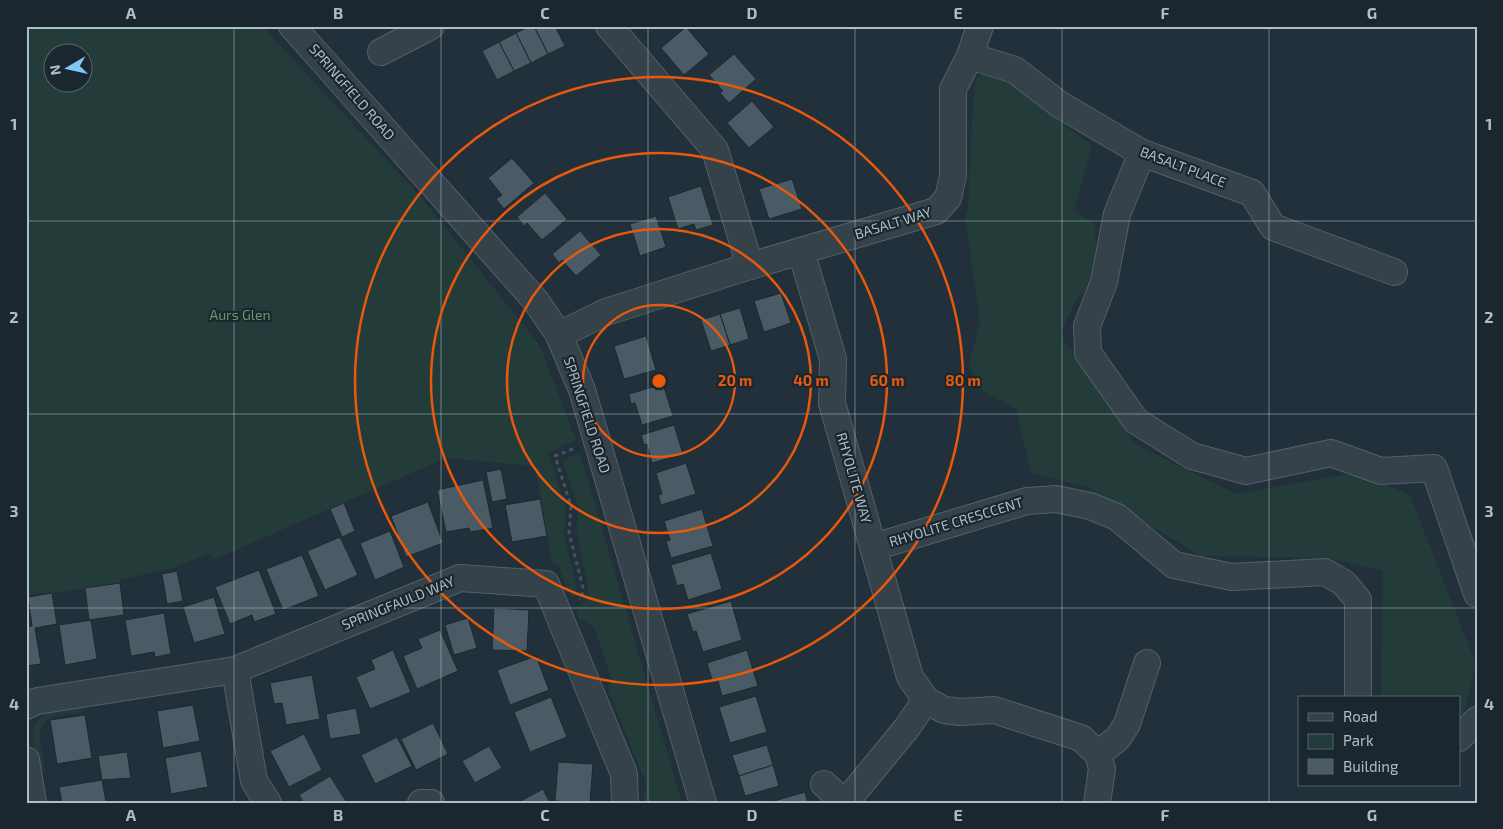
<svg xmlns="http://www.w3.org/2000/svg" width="1503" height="829" viewBox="0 0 1503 829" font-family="'Exo 2',sans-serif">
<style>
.green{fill:#233b39;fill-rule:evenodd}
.building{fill:#4a5b65;stroke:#1c2931}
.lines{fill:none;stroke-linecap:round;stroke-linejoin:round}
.minor-casing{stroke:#536068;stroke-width:28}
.path{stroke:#415756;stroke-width:3;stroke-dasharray:4 4;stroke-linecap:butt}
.minor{stroke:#35424a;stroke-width:26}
.grid{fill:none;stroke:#b0bdc6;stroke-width:1;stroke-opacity:0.55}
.ring{fill:none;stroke:#e8590c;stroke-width:2.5}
.labels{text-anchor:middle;stroke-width:4.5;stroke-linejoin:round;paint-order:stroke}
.street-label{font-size:14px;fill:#b0bdc6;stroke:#1a272f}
.park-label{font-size:14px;fill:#679869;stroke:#1a272f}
.centre{fill:#e8590c;stroke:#1a272f;stroke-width:2.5}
.ring-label{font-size:15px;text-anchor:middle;font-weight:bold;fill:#e8590c;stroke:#1a272f;stroke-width:4.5;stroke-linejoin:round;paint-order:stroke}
.neatline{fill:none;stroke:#b0bdc6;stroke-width:2}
.grid-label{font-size:16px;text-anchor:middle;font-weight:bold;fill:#b0bdc6}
</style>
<rect width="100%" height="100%" fill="#21303a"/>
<!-- green -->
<g class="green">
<path d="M26 26H262L420 196 540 346 576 440 548 453 566 507 564 535 577 589 576 595 571 598 558 564 552 563 535 466 446 458 213 560 210 553 172 568 120 580V583L52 593 26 594ZM52 52H82V82H52Z"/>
<polygon points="988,67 1092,146 1074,211 1095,224 1097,279 1076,300 1060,334 1135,444 1236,494 1358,472 1410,495 1476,664 1464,713 1459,716 1459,698 1381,698 1383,571 1327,558 1200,556 1087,487 1031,473 1016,409 979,389 969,363 980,323 965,217 968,209 973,97 976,78"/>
<polygon points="580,453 682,803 643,803 646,783 608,690 611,676 593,626 579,619 575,608 586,601 589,593 577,534 578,507 562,460"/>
<path d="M82 705 83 712C73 714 61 714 52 717 32 724 43 756 45 771L37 767C27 717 33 713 82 705Z"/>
</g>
<!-- building -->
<g class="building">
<polygon points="530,26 534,26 548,54 531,63 516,33"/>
<polygon points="534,26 555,26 565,46 548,54"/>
<polygon points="686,27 709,54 684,75 661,48"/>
<polygon points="516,33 531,63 514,71 499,42"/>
<polygon points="499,42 514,71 497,80 482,51"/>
<polygon points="734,54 756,79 729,103 720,93 723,91 709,75"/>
<polygon points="752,101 774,127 749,148 727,123"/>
<polygon points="512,158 534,183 504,209 496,199 502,195 488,178"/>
<polygon points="792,179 802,209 769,219 759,189"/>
<polygon points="701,186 713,225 696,230 694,224 678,229 668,197"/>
<polygon points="545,193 567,219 542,240 527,223 524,226 517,217"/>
<polygon points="656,216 666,247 640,256 630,224"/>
<polygon points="580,231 601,255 576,276 562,260 559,263 552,254"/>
<polygon points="781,293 791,323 764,332 754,301"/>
<polygon points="740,308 749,339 730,345 720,314"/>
<polygon points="720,314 730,345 711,351 701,320"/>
<polygon points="646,336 656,370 624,379 614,346"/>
<polygon points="663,384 673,416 642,425 635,403 631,404 629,394"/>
<polygon points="674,425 683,454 652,463 647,444 644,445 641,435"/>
<polygon points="686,463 696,494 661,505 658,495 662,494 656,473"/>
<polygon points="501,469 507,499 492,502 486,472"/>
<polygon points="483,480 493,528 470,532 469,528 446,532 437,490"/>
<polygon points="540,499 547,536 512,542 505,505"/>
<polygon points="428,502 443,543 406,557 391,516"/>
<polygon points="344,503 355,531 342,537 330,509"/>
<polygon points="702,509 713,546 671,558 666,541 670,540 664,521"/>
<polygon points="390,531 404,567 375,580 360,543"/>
<polygon points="340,537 358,575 325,590 307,551"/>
<polygon points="711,553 722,589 688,600 683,584 677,586 671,565"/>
<polygon points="302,555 319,596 283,610 266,569"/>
<polygon points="259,570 276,614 254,622 252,615 230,624 215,587"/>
<polygon points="177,571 183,601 167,604 162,574"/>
<polygon points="120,583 124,615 89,620 85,588"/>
<polygon points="52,593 57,624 35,628 41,664 26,666 26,627 32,626 28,597"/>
<polygon points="214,597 225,634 194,643 183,607"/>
<polygon points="731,601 742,640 703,652 696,631 693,632 687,614"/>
<polygon points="494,608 529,610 527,651 492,650"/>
<polygon points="164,613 171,654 155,657 154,652 131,656 125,620"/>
<polygon points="468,618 477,648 454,655 445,625"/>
<polygon points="91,620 97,659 65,665 59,625"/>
<polygon points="440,630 458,671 417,689 403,656 422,648 418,639"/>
<polygon points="393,650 411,692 370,709 356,677 375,669 371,660"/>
<polygon points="747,650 758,686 722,696 718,681 713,683 707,663"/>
<polygon points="536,656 549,690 510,705 497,670"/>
<polygon points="312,675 320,719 286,725 282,703 274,704 270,683"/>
<polygon points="756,696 767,732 730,743 719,707"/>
<polygon points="551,697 567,737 530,752 514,712"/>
<polygon points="193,705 200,741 163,748 157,711"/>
<polygon points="356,708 361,734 330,739 326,714"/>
<polygon points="85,715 92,758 57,764 50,720"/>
<polygon points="433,723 448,754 416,770 401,739"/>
<polygon points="304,734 322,770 289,787 270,751"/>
<polygon points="397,737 412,766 375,784 361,755"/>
<polygon points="767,745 773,765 739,776 732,755"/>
<polygon points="489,746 502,768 475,783 462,761"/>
<polygon points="201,751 208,787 171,794 165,758"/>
<polygon points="127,752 131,778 102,780 98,756"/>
<polygon points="558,762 593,764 590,803 555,801"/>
<polygon points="773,765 779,786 745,796 739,776"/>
<polygon points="330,776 347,803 304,803 299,795"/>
<polygon points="102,780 106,802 117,800 118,803 62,803 59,787"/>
<polygon points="543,789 550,803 522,803 521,801"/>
<polygon points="805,792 808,803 774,803 774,801"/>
</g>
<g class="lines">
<defs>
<g id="minor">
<polyline points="292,26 536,301 559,335 582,390 703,803"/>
<polyline points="609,26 715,150 750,266"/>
<polyline points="381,52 431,26"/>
<polyline points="970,56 1015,70 1059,104 1142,153 1252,193 1273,227 1394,272"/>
<polyline points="1142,153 1117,214 1104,282 1087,326 1088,353 1136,421 1192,456 1246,471 1331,453 1381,471 1434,468 1477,594"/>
<polyline points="801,251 833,359 832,403 910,677 926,700 944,710 960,712 994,710 1081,738 1098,754 1102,769 1097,803"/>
<polyline points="559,335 606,312 750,266 936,211 948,198 953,176 953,89 970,56 980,26"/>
<polyline points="874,547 1027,501 1056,499 1090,506 1117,517 1174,565 1232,577 1325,572 1344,583 1358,600 1358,698"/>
<polyline points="235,670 254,781 268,803"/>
<polyline points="26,706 37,701 235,670 460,578 546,584 624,774 625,803"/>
<polyline points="1459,738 1477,720"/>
<polyline points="1098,754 1118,738 1127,724 1147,663"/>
<polyline points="26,760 33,803"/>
<polyline points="824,784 845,803"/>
<polyline points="421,803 431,803"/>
<polyline points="845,803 906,729 926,700"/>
</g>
</defs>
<!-- minor casing -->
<use href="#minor" class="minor-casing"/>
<!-- path -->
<polyline class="path" points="573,449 555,456 571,506 569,533 583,588 582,598 579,599"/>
<!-- minor -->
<use href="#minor" class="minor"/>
</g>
<!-- grid -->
<path class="grid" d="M234 26V803M441 26V803M648 26V803M855 26V803M1062 26V803M1269 26V803M26 221H1477M26 414H1477M26 608H1477"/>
<!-- distance rings -->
<g class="ring">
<circle cx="659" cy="381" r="76"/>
<circle cx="659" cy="381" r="152"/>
<circle cx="659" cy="381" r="228"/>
<circle cx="659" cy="381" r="304"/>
</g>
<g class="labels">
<!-- street labels -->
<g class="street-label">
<text transform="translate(352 92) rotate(49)" y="5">SPRINGFIELD ROAD</text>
<text transform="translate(1183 167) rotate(21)" y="5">BASALT PLACE</text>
<text transform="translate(893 223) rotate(-17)" y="5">BASALT WAY</text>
<text transform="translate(587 415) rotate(72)" y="5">SPRINGFIELD ROAD</text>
<text transform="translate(854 478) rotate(74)" y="5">RHYOLITE WAY</text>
<text transform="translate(956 522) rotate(-17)" y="5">RHYOLITE CRESCCENT</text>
<text transform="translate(398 603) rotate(-22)" y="5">SPRINGFAULD WAY</text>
</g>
<!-- park labels -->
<g class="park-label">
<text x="240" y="320">Aurs Glen</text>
</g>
</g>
<circle cx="659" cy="381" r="8" class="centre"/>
<g class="ring-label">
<text x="735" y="386">20 m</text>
<text x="811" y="386">40 m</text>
<text x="887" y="386">60 m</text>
<text x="963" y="386">80 m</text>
</g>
<!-- border -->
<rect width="1503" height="829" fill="none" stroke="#1a272f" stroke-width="55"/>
<!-- legend -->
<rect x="1298" y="696" width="162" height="90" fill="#1a272f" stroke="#56636b"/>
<rect x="1308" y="713" width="25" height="8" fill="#35424a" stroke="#56636b"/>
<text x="1343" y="722" font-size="15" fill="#b0bdc6">Road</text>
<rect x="1308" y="734" width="25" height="15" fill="#233b39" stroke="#56636b"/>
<text x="1343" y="746" font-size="15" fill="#b0bdc6">Park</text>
<rect x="1308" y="759" width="25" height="15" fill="#4a5b65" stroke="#56636b"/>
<text x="1343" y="772" font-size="15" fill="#b0bdc6">Building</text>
<!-- north arrow -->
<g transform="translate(68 68) rotate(261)"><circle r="24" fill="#1a272f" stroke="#56636b"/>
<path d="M0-4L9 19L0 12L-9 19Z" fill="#83c6f8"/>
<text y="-8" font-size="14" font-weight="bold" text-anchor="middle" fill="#b0bdc6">N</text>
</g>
<rect x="28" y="28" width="1448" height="774" class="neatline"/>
<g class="grid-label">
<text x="131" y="19">A</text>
<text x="338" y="19">B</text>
<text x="545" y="19">C</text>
<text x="752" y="19">D</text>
<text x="958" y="19">E</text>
<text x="1165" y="19">F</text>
<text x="1372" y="19">G</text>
<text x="14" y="130">1</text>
<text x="1489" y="130">1</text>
<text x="14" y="323">2</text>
<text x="1489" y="323">2</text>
<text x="14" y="517">3</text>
<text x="1489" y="517">3</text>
<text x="14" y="710">4</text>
<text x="1489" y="710">4</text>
<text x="131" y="821">A</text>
<text x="338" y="821">B</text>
<text x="545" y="821">C</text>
<text x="752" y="821">D</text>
<text x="958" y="821">E</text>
<text x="1165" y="821">F</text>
<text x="1372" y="821">G</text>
</g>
</svg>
